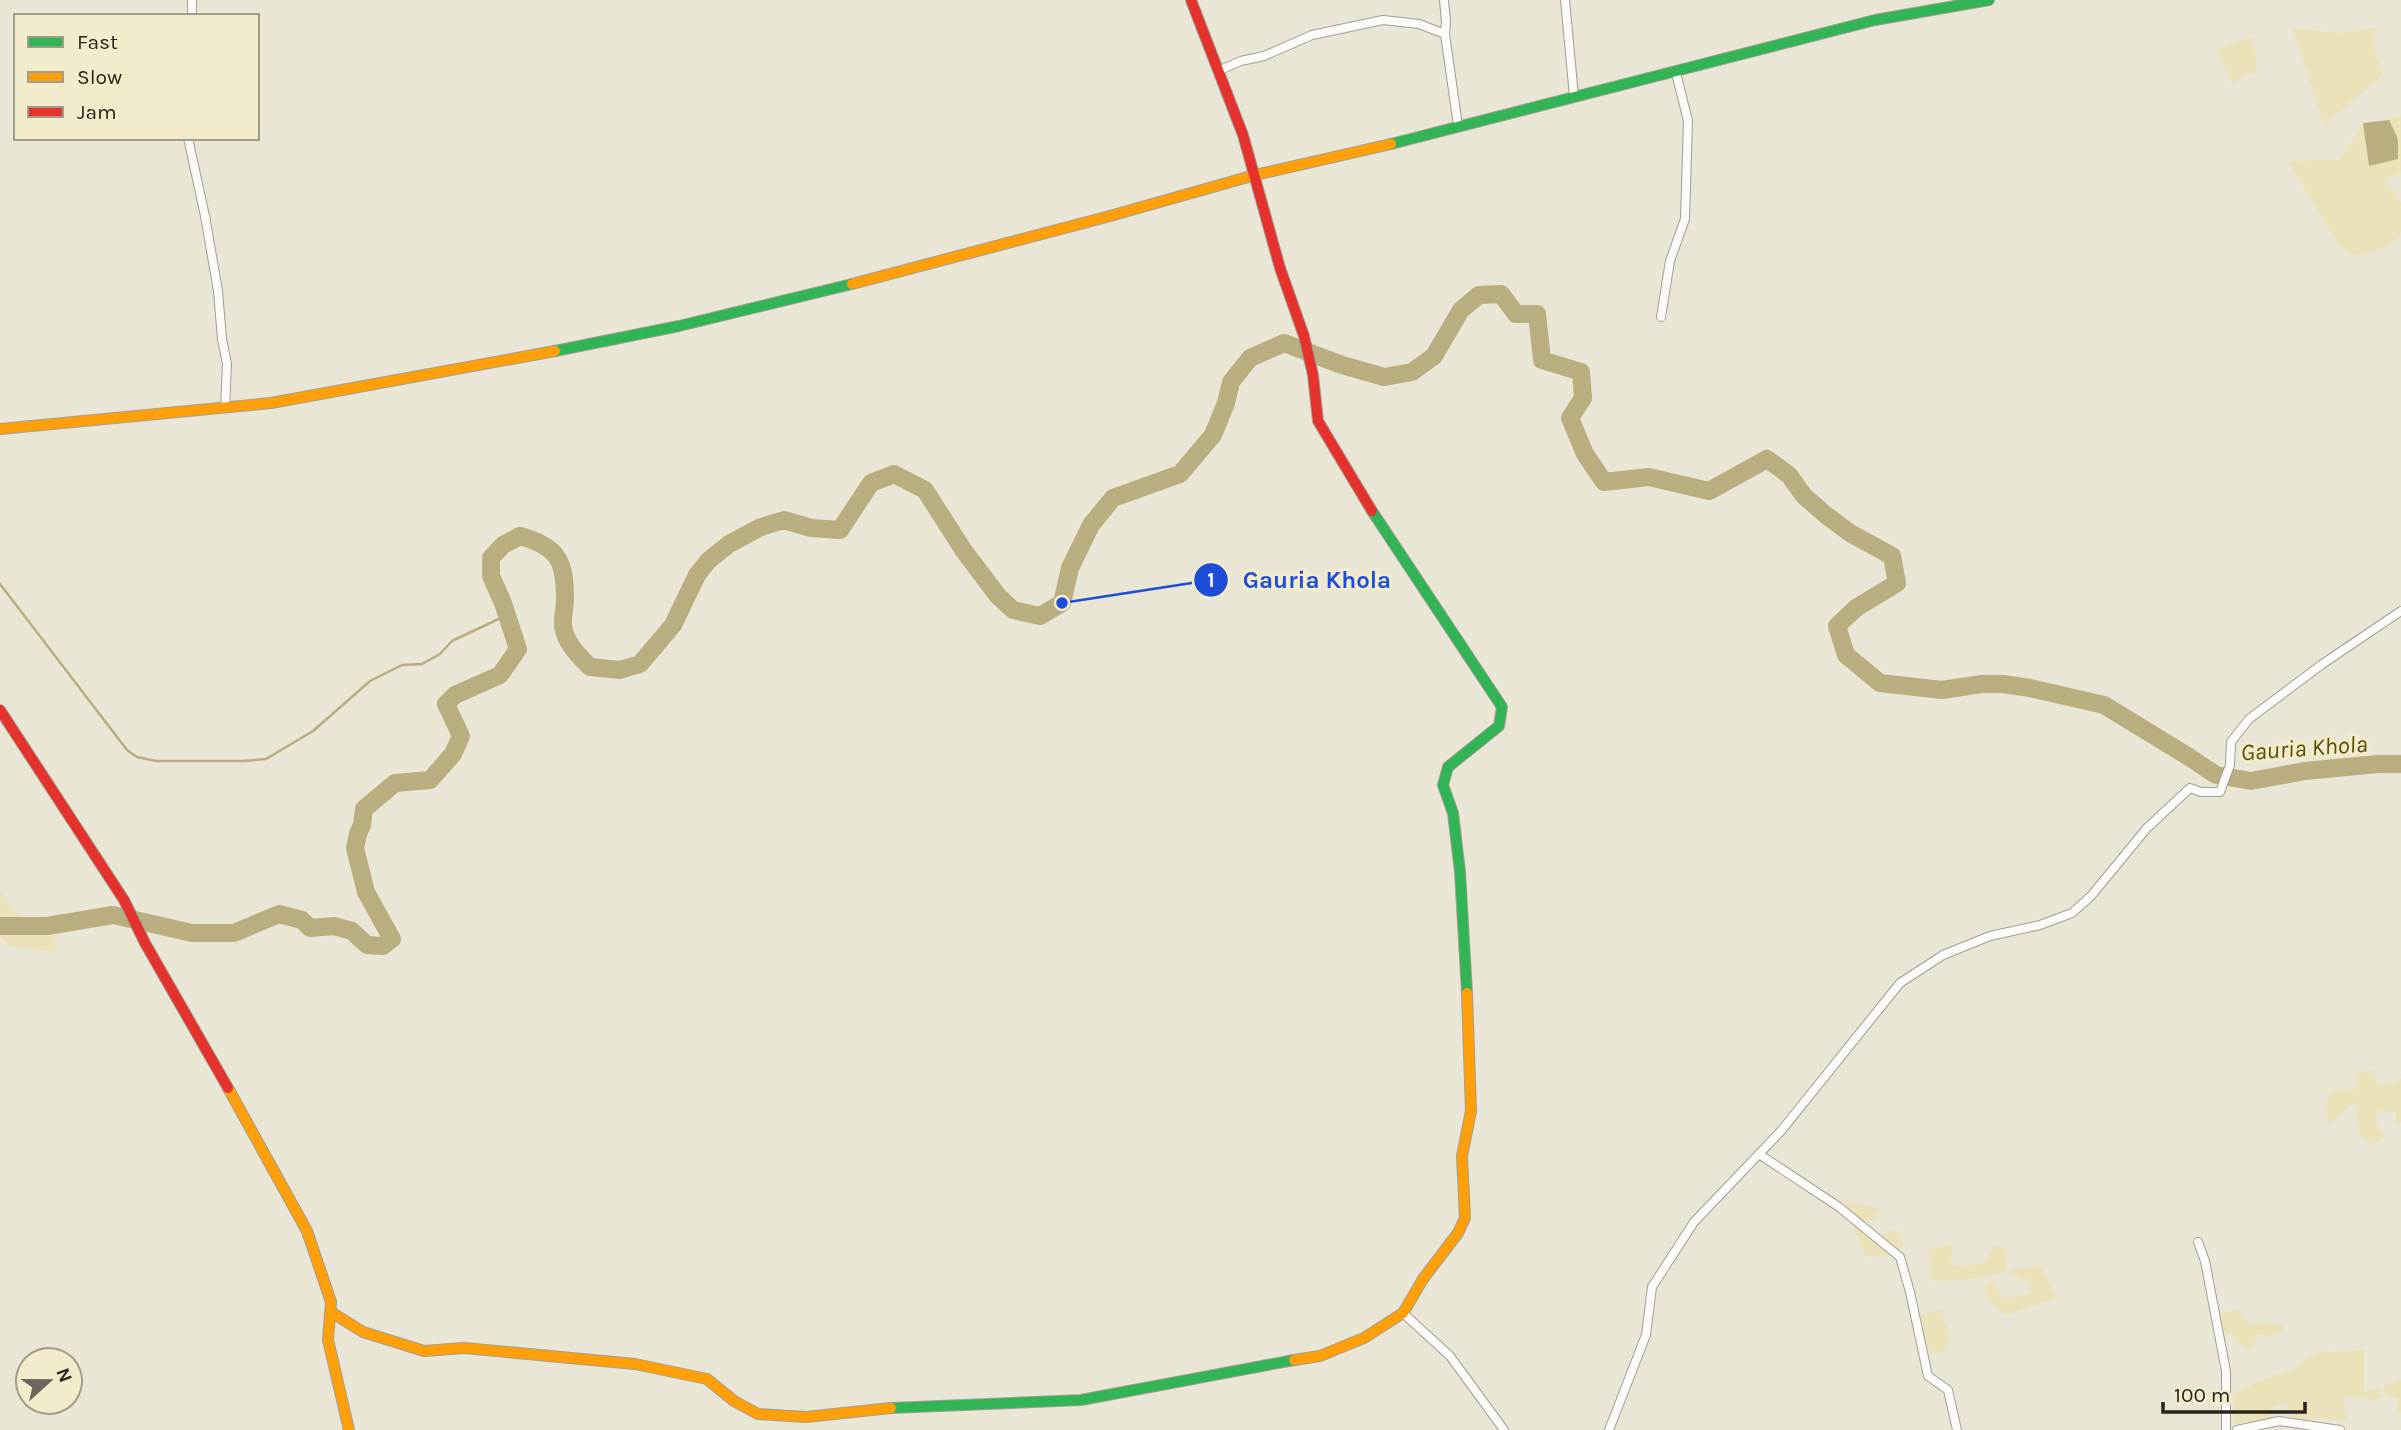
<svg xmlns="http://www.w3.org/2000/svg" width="2401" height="1430" viewBox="0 0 2401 1430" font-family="Karla,sans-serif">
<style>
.green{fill:#ebe2b9}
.water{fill:#b8ae7f}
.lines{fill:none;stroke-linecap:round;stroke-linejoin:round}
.stream{stroke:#b8ae7f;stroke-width:2.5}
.river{stroke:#b8ae7f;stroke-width:18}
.street-casing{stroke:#a19e92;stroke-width:10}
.fast-casing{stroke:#a19e92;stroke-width:12}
.slow-casing{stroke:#a19e92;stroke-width:12}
.jam-casing{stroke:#a19e92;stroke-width:12}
.street{stroke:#fcfbf9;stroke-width:8}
.fast{stroke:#30b455;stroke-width:10}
.slow{stroke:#ff9f0a;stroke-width:10}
.jam{stroke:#e5322d;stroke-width:10}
.labels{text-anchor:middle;stroke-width:6;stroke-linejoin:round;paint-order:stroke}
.water-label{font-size:24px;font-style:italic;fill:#5b4d00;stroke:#f2eccd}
.leader{fill:none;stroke:#1d4ed8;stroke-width:2.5}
.callout-dot{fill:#1d4ed8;stroke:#f2eccd;stroke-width:2.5}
.mark-label{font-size:21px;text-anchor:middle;font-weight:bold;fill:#fff}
.callout-label{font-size:24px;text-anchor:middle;font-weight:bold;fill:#1d4ed8;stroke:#f2eccd;stroke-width:6;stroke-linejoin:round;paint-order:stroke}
</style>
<rect width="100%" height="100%" fill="#eae6d5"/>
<!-- green -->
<g class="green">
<polygon points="2376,27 2373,46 2383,75 2324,124 2293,28 2341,33"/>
<polygon points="2252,37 2258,70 2231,83 2217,50"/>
<polygon points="2401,115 2401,173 2385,180 2401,202 2401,233 2387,247 2356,256 2340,247 2288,161 2340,160 2363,123 2369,165 2398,139 2389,120"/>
<polygon points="0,891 16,913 53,925 56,952 11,947 0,937"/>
<polygon points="2372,1070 2378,1085 2394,1084 2401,1078 2401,1123 2396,1124 2396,1112 2376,1111 2376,1124 2384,1136 2372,1145 2360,1135 2355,1103 2352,1103 2329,1125 2325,1111 2330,1091 2357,1089 2358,1071"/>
<polygon points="1844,1201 1880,1209 1876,1217 1866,1223 1848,1210"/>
<polygon points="1853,1224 1893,1255 1866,1257"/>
<polygon points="1897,1229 1904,1244 1902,1250 1880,1236"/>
<polygon points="1952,1244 1951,1264 1965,1266 1985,1262 1995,1246 2006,1249 2006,1272 1960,1281 1931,1281 1929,1250"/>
<polygon points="2040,1265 2057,1298 2006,1315 1988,1299 1984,1285 1995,1282 2002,1298 2032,1294 2029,1279 2020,1279 2018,1275 2010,1276 2010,1270"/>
<polygon points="2237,1309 2249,1323 2283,1323 2281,1333 2268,1336 2257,1334 2251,1348 2238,1344 2233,1334 2222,1334 2219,1314"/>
<polygon points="1941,1310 1949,1336 1944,1353 1934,1354 1925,1342 1921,1315"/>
<polygon points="2364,1350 2364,1391 2379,1389 2382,1396 2375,1400 2343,1395 2347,1421 2294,1418 2287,1403 2271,1408 2269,1419 2234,1424 2234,1394 2258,1382 2296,1367 2316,1352"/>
<polygon points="2401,1380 2401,1413 2398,1413 2398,1399 2385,1394 2384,1386"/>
</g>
<!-- water -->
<polygon class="water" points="2389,120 2398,139 2398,159 2369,166 2363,123"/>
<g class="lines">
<!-- stream -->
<polyline class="stream" points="0,584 127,750 137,757 156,761 244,761 266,759 313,731 370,681 402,665 422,664 440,654 452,641 507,615"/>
<!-- river -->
<path class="river" d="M0 926H47L113 915 192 933H234L279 914 302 920 310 928 334 926 352 931 367 945 383 946 392 939 366 892 355 848 358 834 362 825 364 809 395 783 430 780 453 754 461 736 446 704 455 695 500 675 518 649 503 603 491 576V558L503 545 520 536C558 547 565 560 565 599 565 608 562 618 563 626 566 644 578 655 590 667L620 670 640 664 673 625 697 575 708 561 729 544 761 527 784 520 811 528 840 530 871 483 894 474 925 490 964 551 998 596 1013 610 1040 616 1062 603 1070 568 1091 525 1113 498 1180 474 1213 435 1226 403 1231 382 1250 358 1284 343 1342 365 1384 377 1412 372 1434 356 1461 310 1479 295 1501 294 1516 314H1537L1542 360 1581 372 1583 398 1570 418 1585 454 1604 482 1649 477 1709 491 1767 459 1789 475 1804 496 1826 515 1850 533 1892 556 1897 583 1856 608 1837 626 1846 655 1880 683 1942 690 1982 684H2003L2030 688 2104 705 2189 757 2216 775 2251 781 2305 771 2378 764H2401"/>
<defs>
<g id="street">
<polyline points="1444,0 1446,22 1445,34 1458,126"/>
<polyline points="1565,0 1574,96"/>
<polyline points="192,16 192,0"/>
<polyline points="1218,71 1241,61 1264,56 1312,35 1383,20 1419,24 1445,34"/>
<polyline points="188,138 205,216 218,291 222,339 227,364 225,408"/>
<polyline points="1661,317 1670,261 1685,219 1688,121 1676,73"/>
<polyline points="1759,1154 1839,1207 1900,1257 1910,1292 1928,1376 1948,1390 1957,1430"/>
<polyline points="2198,1242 2205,1261 2226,1371 2226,1430"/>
<polyline points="1403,1313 1450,1356 1504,1430"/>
<polyline points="1609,1430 1646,1335 1652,1287 1694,1222 1781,1131 1900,983 1943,955 1990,936 2040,925 2072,913 2091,896 2147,828 2190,788 2201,792 2220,792 2230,765 2231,742 2249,719 2321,665 2401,611"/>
<polyline points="2237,1430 2279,1421 2340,1430"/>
</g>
<g id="fast">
<polyline points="1391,144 1875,20 1989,0"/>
<polyline points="555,351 679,326 852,284"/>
<polyline points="1372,511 1502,707 1499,726 1448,767 1443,785 1453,813 1460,872 1467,993"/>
<polyline points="891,1408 1081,1400 1294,1360"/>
</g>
<g id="slow">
<polyline points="852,284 1110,216 1255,175 1391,144"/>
<polyline points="0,429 271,403 555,351"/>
<polyline points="228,1088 307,1231 331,1302 328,1340 349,1430"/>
<polyline points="331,1312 363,1332 424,1351 464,1348 635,1364 707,1379 734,1401 758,1414 806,1417 891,1408"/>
<polyline points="1294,1360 1320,1356 1364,1338 1403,1313 1423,1279 1458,1233 1465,1218 1462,1156 1471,1111 1467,993"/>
</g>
<g id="jam">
<polyline points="1191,0 1243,135 1280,268 1304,336 1313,375 1318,421 1372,511"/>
<polyline points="0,710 124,900 145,943 228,1088"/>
</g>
</defs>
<!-- street casing -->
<use href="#street" class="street-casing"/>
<!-- fast casing -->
<use href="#fast" class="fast-casing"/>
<!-- slow casing -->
<use href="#slow" class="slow-casing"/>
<!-- jam casing -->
<use href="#jam" class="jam-casing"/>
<!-- street -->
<use href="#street" class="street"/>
<!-- fast -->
<use href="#fast" class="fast"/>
<!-- slow -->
<use href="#slow" class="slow"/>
<!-- jam -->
<use href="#jam" class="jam"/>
</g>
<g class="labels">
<!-- water labels -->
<g class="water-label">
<text transform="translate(2304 748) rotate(-4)" y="8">Gauria Khola</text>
</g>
</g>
<!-- callouts -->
<path class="leader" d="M1062 603L1211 580"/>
<g class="callout-dot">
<circle cx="1062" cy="603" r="7"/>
<circle cx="1211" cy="580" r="18"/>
</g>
<g class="mark-label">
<text x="1211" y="587">1</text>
</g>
<g class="callout-label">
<text x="1317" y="588">Gauria Khola</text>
</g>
<!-- legend -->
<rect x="14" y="14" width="245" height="126" fill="#f2eccd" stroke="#a19c85" stroke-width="2"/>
<rect x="28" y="37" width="35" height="10" fill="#30b455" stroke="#a19c85" stroke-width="2"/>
<text x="77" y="49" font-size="21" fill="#272419">Fast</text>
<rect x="28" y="72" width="35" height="10" fill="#ff9f0a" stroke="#a19c85" stroke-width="2"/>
<text x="77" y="84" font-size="21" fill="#272419">Slow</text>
<rect x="28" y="107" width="35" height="10" fill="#e5322d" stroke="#a19c85" stroke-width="2"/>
<text x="77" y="119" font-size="21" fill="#272419">Jam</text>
<!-- north arrow -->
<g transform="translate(49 1381) rotate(69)"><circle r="33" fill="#f2eccd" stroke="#a19c85" stroke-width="2"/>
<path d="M0-5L12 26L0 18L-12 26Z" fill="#6b685b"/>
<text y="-10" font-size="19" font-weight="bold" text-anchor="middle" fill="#272419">N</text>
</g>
<!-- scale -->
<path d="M2163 1402v10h142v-10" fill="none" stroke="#272419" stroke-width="3.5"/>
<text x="2174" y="1402" font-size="21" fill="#272419" stroke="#f2eccd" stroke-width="5" paint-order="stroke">100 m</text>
</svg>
